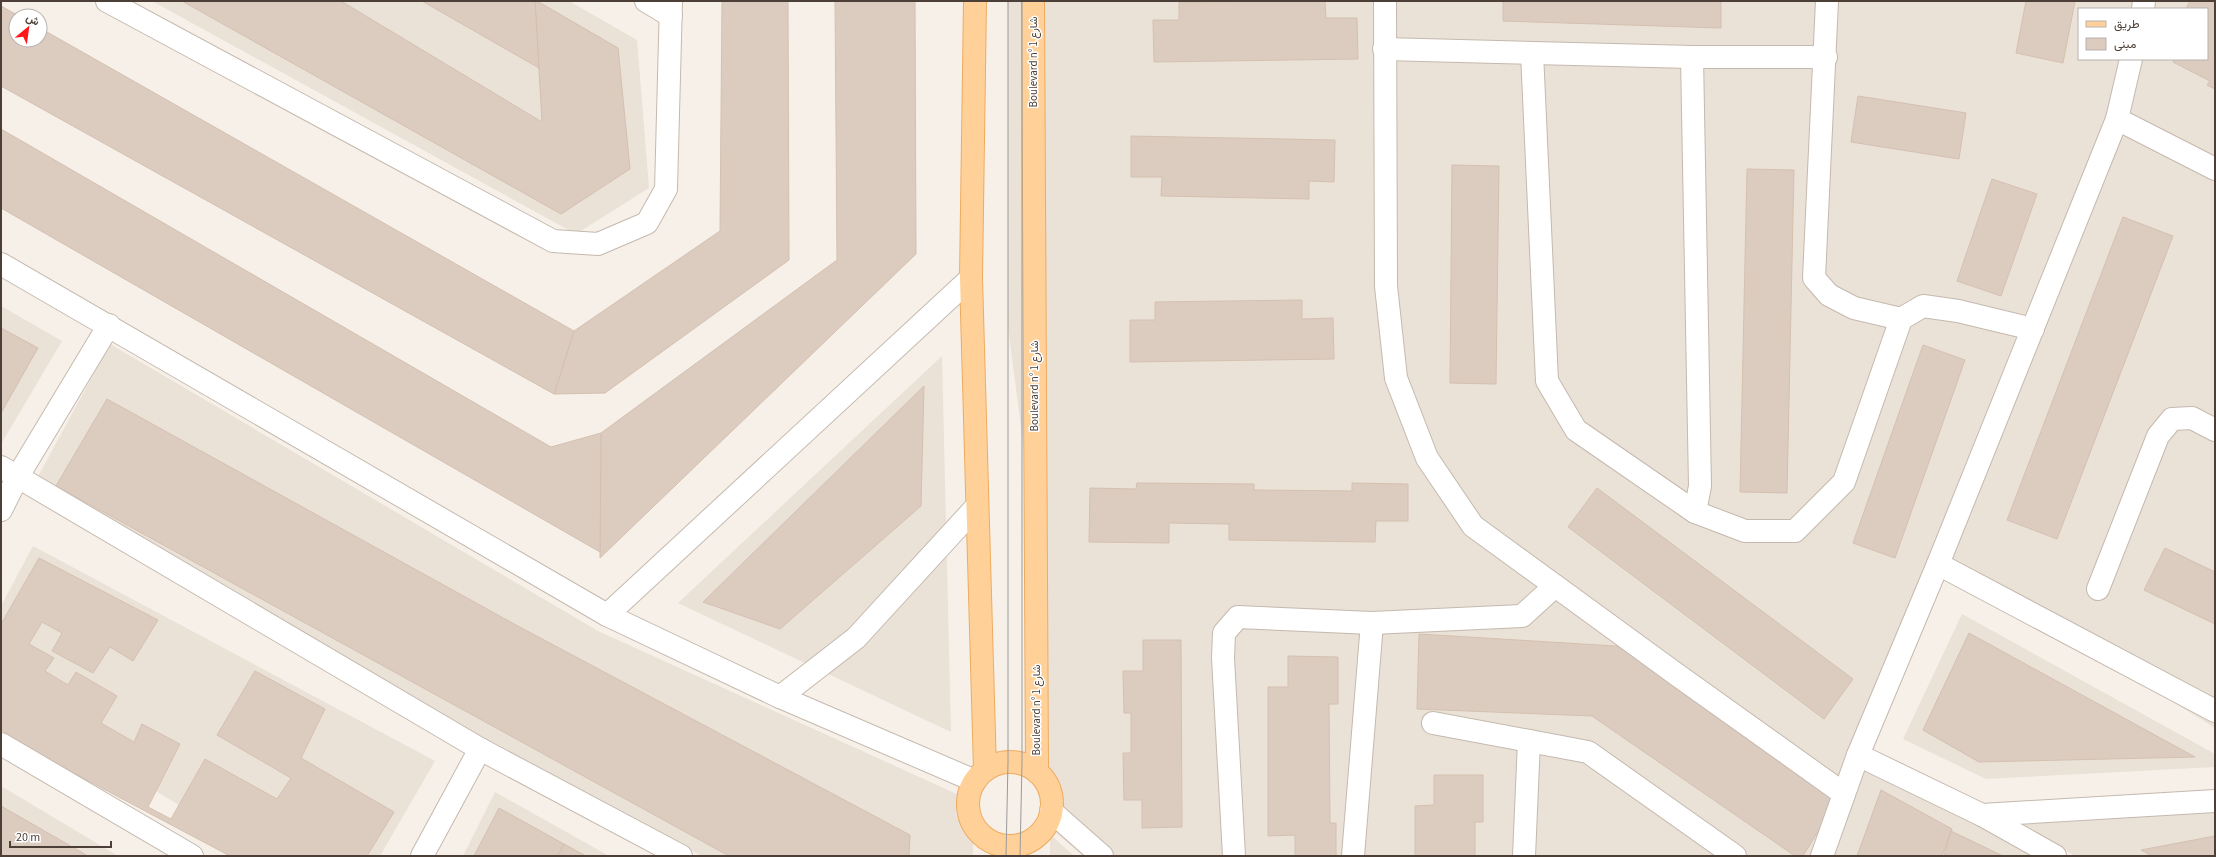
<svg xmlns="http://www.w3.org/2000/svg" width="2216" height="857" viewBox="0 0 2216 857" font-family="'Source Sans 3',Vazirmatn,sans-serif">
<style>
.residential{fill:#eae1d7;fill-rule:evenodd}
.building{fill:#dcccc0;stroke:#d4c0b0}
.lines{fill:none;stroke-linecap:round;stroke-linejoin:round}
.minor-casing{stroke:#c5b9ae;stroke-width:24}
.major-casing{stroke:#eeab5f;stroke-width:24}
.minor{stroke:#fff;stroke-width:22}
.major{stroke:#ffd199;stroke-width:22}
.tram{stroke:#999;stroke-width:1}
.labels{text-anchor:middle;stroke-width:3;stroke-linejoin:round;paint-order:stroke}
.street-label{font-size:11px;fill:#4b3f37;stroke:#fff}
</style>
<rect width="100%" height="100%" fill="#f6f0e9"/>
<!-- residential -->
<g class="residential">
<polygon points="152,1 569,1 637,40 649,188 576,234"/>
<path d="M1008 1H2215V728L2035 616 1938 564 1822 856H1083L1047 825V732L1035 534 1008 327ZM2079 9H2207V59H2079Z"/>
<polygon points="1,306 62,341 1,444"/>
<polygon points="110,344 598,631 959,795 956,815 973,843 973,856 702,856 29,493"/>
<polygon points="942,356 951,732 678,603"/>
<polygon points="33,546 435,761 380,856 264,856 1,698 1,606"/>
<polygon points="1962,614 2215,754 2215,767 1986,779 1903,739"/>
<polygon points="1864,769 1974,822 2036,856 1832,856"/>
<polygon points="1,786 118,856 1,856"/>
<polygon points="495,792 609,856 463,856"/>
<polygon points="2215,811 2215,856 2075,856 2018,824"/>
<polygon points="1052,836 1074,856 1050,856 1050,838"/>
</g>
<!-- building -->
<g class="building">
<polygon points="182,1 341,1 542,122 535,1 537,1 618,48 630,169 561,214"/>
<polygon points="422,1 535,1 539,68"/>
<polygon points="722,1 788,1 789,260 605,393 554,394 574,331 720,231"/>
<polygon points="835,1 915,1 916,254 600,558 601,433 837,260"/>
<polygon points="1325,1 1326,18 1357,18 1358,59 1154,62 1153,20 1179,20 1179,2"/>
<polygon points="1503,1 1721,1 1721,28 1503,21"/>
<polygon points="2026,1 2075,1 2063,63 2016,53"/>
<polygon points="2190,1 2215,1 2215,89 2207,85 2210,81 2173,62 2175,59 2207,59 2207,9 2186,9"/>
<polygon points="1,6 19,16 16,16 16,40 40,40 40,28 574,331 554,394 1,86"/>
<polygon points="1858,96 1966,113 1959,159 1851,142"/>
<polygon points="1,129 551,447 601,433 600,552 1,208"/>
<polygon points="1131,136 1335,140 1334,182 1309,181 1309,199 1161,196 1162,177 1131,177"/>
<polygon points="1452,165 1499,166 1496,384 1450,383"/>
<polygon points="1747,169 1794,170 1787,493 1740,492"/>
<polygon points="1992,179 2037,194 2001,296 1957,281"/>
<polygon points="2123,217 2173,236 2057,539 2007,520"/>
<polygon points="1302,300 1302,319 1333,318 1334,359 1130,362 1130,320 1155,320 1155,302"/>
<polygon points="1,328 38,348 1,413"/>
<polygon points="1923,345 1965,360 1895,558 1853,543"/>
<polygon points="924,386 921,506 780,629 703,602"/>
<polygon points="107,399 516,625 910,835 909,856 729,856 56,486"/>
<polygon points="1137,483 1254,484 1254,490 1352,491 1352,483 1408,484 1408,521 1376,521 1375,542 1229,540 1229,524 1169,523 1169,543 1089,542 1090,488 1136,489"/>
<polygon points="1597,488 1853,679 1824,719 1568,527"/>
<polygon points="2165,548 2215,572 2215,624 2144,590"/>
<polygon points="39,558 158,620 133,661 110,647 93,673 52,651 62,633 42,622 29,644 54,658 45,671 68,685 76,672 117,696 101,723 134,742 142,724 180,744 148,807 171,819 205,759 277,799 291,778 217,735 255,671 325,709 301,758 394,812 367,856 230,856 49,760 1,730 1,624"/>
<polygon points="1969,633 2195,757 1979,762 1923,730"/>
<polygon points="1419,634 1632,647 1839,797 1803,856 1795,856 1592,716 1417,709"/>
<polygon points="1143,640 1181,640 1182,827 1142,828 1142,800 1124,800 1123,753 1131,753 1131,713 1124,713 1123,671 1143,671"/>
<polygon points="1288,656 1338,657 1338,704 1329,704 1330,823 1336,823 1336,856 1295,856 1295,835 1268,836 1268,687 1288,687"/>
<polygon points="1434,775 1483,775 1483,822 1475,822 1475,856 1415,856 1415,806 1434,805"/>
<polygon points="1881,790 1952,829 1942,856 1857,856"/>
<polygon points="1,806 88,856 1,856"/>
<polygon points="499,808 564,844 558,856 474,856"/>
<polygon points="1951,831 2003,856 1944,856"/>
<polygon points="2215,836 2215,856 2152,856 2141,850"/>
<polygon points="564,844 586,856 558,856"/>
</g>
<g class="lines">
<defs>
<g id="minor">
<polyline points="107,1 553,241 598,244 647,223 666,189 671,1"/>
<polyline points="646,1 671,16"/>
<polyline points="1385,1 1386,286 1396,378 1427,458 1473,526 1676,674 1844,794"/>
<polyline points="1827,1 1814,278 1829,295 1854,308 1901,319"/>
<polyline points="2143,9 2144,1"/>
<polyline points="1384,49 1692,57 1826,57"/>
<polyline points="1532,53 1547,381 1576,430 1695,512 1700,486 1692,57"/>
<polyline points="2117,119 2215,169"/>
<polyline points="1,264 607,615 780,697 975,781"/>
<polyline points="1,467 480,749 681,856"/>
<polyline points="1,510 18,476 109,325"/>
<polyline points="1695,512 1745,531 1795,531 1844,482 1901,319 1923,306 1958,311 2033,329"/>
<polyline points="1938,564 2215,711"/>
<polyline points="2098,589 2158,436 2172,419 2192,418 2215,430"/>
<polyline points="607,615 971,278"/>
<polyline points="780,697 856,638 977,506"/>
<polyline points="1433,723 1588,752 1735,856"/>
<polyline points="1,744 192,856"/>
<polyline points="1858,755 1982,815 2055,856"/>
<polyline points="1051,811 1102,856"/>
<polyline points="1982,815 2215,801"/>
<polyline points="422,856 480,749"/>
<polyline points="1234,856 1223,658 1224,633 1238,617 1372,623 1522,616 1555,586"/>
<polyline points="1353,856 1372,623"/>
<polyline points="1524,856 1529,741"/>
<polyline points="1822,856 1858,755 1938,564 2117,119 2131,59"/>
</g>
<g id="major">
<polyline points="975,1 971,278 985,770"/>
<polyline points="1033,1 1037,772"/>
<circle cx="1010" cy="804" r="42"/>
</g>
</defs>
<!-- minor casing -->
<use href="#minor" class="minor-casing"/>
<!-- major casing -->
<use href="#major" class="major-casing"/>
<!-- minor -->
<use href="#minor" class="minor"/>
<!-- major -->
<use href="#major" class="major"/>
<!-- tram -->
<g class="tram">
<polyline points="1006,856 1008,762 1008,1"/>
<polyline points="1020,856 1022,762 1022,1"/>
</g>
</g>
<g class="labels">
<!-- street labels -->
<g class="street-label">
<text transform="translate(1033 62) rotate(-90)" y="4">Boulevard n° شارع 1</text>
<text transform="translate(1034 386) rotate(-90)" y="4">Boulevard n° شارع 1</text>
<text transform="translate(1036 710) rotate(-90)" y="4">Boulevard n° شارع 1</text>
</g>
</g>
<!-- border -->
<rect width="2216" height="857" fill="none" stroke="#4b3f37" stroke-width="4"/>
<!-- legend -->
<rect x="2078" y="8" width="130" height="52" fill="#ffffff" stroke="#b7b2af"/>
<rect x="2086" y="21" width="20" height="6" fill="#ffd199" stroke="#b7b2af"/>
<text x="2114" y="28" font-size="12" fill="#4b3f37">طريق</text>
<rect x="2086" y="38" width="20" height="12" fill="#dcccc0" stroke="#b7b2af"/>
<text x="2114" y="48" font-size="12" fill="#4b3f37">مبنى</text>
<!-- north arrow -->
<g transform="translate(28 28) rotate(29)"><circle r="19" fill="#ffffff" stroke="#b7b2af"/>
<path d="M0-3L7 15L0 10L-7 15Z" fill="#ff171b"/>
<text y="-6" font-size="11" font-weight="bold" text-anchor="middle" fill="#4b3f37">ش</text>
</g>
<!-- scale -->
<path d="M10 841v6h101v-6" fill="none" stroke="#4b3f37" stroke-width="2"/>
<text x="16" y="841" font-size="12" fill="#4b3f37" stroke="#ffffff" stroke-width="3" paint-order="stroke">20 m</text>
</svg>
